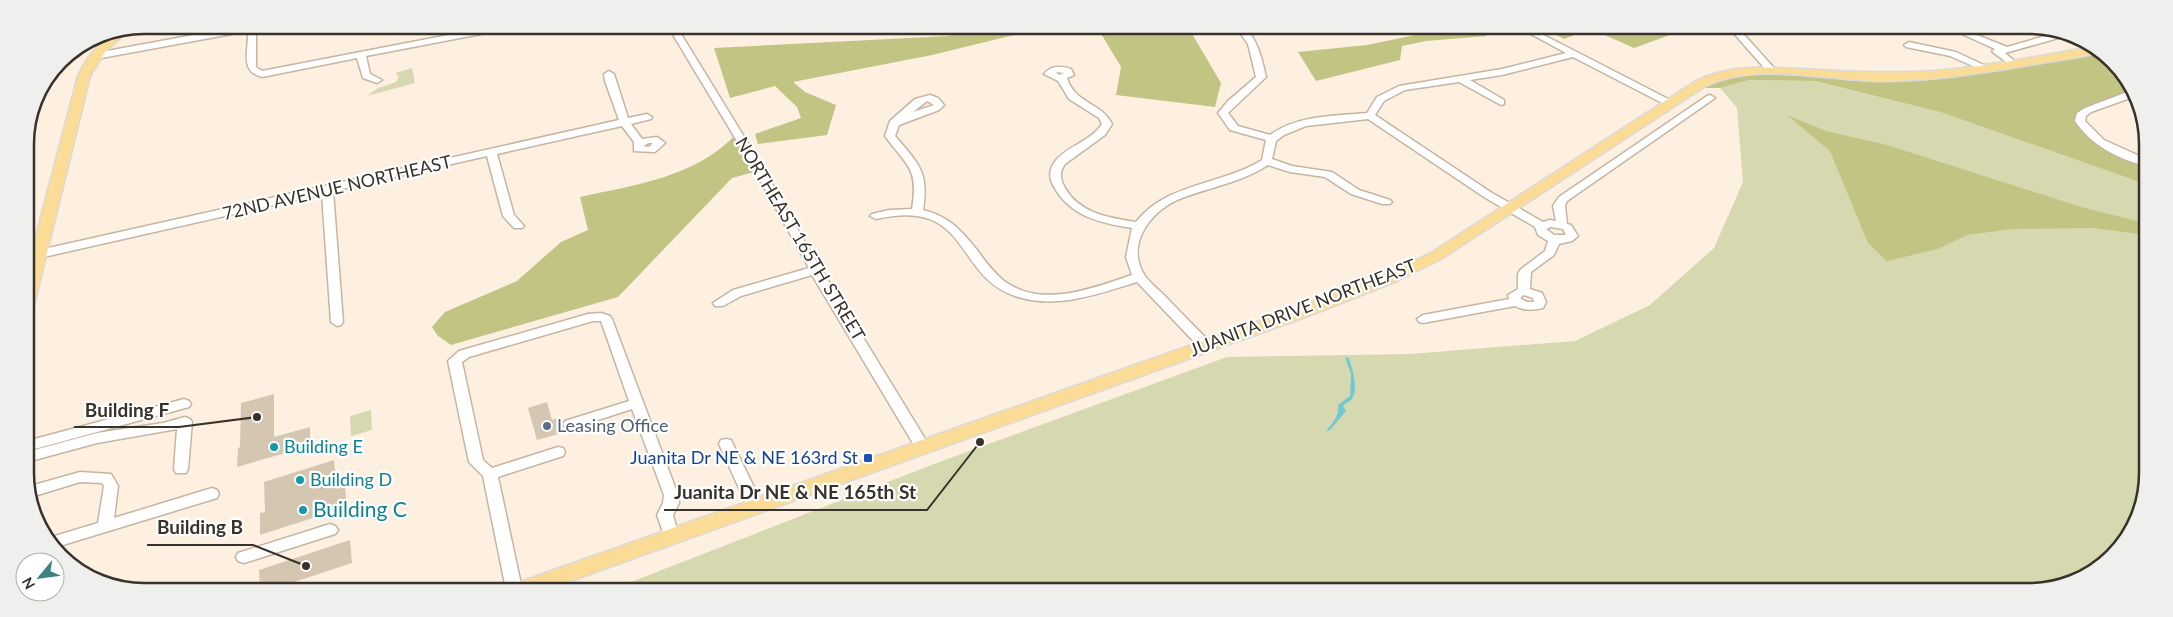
<svg xmlns="http://www.w3.org/2000/svg" width="2173" height="617" viewBox="0 0 2173 617" font-family="Lato,sans-serif">
<style>
.green{fill:#d6d9b0}
.forest{fill:#c1c483}
.water{fill:#70c8d2}
.building{fill:#d5c6b2}
.lines{fill:none;stroke-linecap:round;stroke-linejoin:round}
.minor-casing{stroke:#c5b5a2;stroke-width:3}
.major-casing{stroke:#dbdad9;stroke-width:3}
.minor{fill:#fff;fill-rule:evenodd}
.major{fill:#fbdc97;fill-rule:evenodd}
.service-dot{fill:#5c6f8a;stroke:#fff;stroke-width:2}
.culture-dot{fill:#0f9aa8;stroke:#fff;stroke-width:2}
.transit-dot{fill:#1a4fb4;stroke:#fff;stroke-width:2}
.labels{text-anchor:middle;stroke-width:4.5;stroke-linejoin:round;paint-order:stroke}
.street-label{font-size:18px;fill:#38322a;stroke:#fff}
.service-label{font-size:18px;fill:#4e5e75;stroke:#fff;text-anchor:start}
.culture-label{font-size:18px;fill:#0d838f;stroke:#fff;text-anchor:start}
.transit-label{font-size:18px;fill:#164399;stroke:#fff;text-anchor:end}
.near-culture-label{font-size:21px;fill:#0d838f;stroke:#fff;text-anchor:start}
.rim{fill:none;stroke:#38322a;stroke-width:2.5}
.leader{fill:none;stroke:#38322a;stroke-width:2}
.callout-dot{fill:#38322a;stroke:#fff;stroke-width:2}
.callout-label{font-size:19px;text-anchor:middle;font-weight:bold;fill:#38322a;stroke:#fff;stroke-width:4.5;stroke-linejoin:round;paint-order:stroke}
</style>
<rect width="100%" height="100%" fill="#fdf0e0"/>
<!-- green -->
<g class="green">
<polygon points="412,68 415,83 367,96 378,88 396,82 399,76 395,73"/>
<polygon points="1749,80 1815,81 1940,112 2145,184 2144,504 2107,563 2074,583 2037,592 613,589 934,464 1227,357 1410,354 1575,341 1650,305 1714,248 1743,182 1737,108 1720,88"/>
<polygon points="371,410 372,430 351,436 350,416"/>
</g>
<!-- forest -->
<g class="forest">
<polygon points="986,27 1046,27 932,55 793,82 805,92 836,105 827,135 758,144 755,134 801,118 797,107 775,86 730,98 714,48 948,36"/>
<polygon points="1097,27 1188,27 1221,83 1215,107 1116,95 1121,67"/>
<polygon points="1449,28 1472,28 1487,36 1426,41 1402,46 1400,60 1316,81 1298,52 1367,45"/>
<polygon points="1543,28 1651,28 1670,35 1634,48 1591,29 1564,39"/>
<polygon points="2092,48 2113,60 2131,94 2088,110 2081,115 2089,133 2146,163 2145,184 1940,112 1815,81 1749,80 1720,88 1688,88 1706,77 1732,70 1914,74"/>
<polygon points="1787,115 1826,131 1887,145 2081,207 2145,223 2145,235 2094,228 2012,229 1967,235 1938,249 1887,261 1868,243 1830,151"/>
<path d="M736 134 758 171 732 178 618 297 451 345 438 336 432 327 445 312 517 281 561 242 588 230 580 197C634 185 697 177 736 134Z"/>
</g>
<!-- water -->
<path class="water" d="M1345 357 1349 358C1352 368 1359 389 1352 399 1350 402 1345 403 1343 406L1346 411 1330 430 1326 431C1332 424 1340 415 1338 405L1350 396 1351 374Z"/>
<!-- building -->
<g class="building">
<polygon points="274,394 274,437 310,427 310,446 237,467 238,448 240,447 241,403"/>
<polygon points="547,402 552,420 558,418 562,433 537,440 528,408"/>
<polygon points="334,460 337,489 345,486 347,507 260,535 260,513 265,512 264,482"/>
<polygon points="350,540 352,563 276,588 260,588 259,570"/>
</g>
<g class="lines">
<defs>
<g id="minor">
<path d="M248 25H256V67L262 71 495 26H511L507 29 366 56 370 74 382 80 377 83 363 78 357 58 262 77C239 71 249 51 248 31L96 59 91 56 96 53Z"/>
<polygon points="690,26 704,26 681,34 765,171 804,241 927,442 929,446 927,450 917,450 812,275 741,296 723,306 715,306 713,303 733,290 809,268 755,171 672,33"/>
<polygon points="1031,27 1041,27 1042,29 1038,32"/>
<path d="M1236 27H1245C1258 41 1262 59 1266 77L1228 113 1238 126 1270 135C1297 115 1335 116 1367 113L1377 97 1399 86 1502 69 1566 53 1520 28H1530L1674 102V106H1668L1573 57 1502 75 1470 80 1504 100V104L1501 105 1459 82 1405 90 1384 101 1375 115 1492 193 1543 222 1550 220 1556 221 1553 206 1559 197 1707 96 1710 95 1715 98 1567 201 1565 206 1567 224 1571 225 1578 236 1572 241 1559 244 1554 255 1531 272 1530 289 1542 293 1546 302 1543 308C1533 310 1524 311 1515 306L1423 323 1419 322 1417 319 1423 315 1509 299 1508 295 1518 289V274L1520 270 1545 251 1548 241 1538 235 1535 227 1484 197 1368 119 1306 126 1284 135 1276 141 1272 159 1292 166 1332 172 1359 190 1390 200 1392 202 1390 204H1382L1351 194 1325 177 1290 172 1268 165C1242 182 1211 187 1182 198 1152 209 1124 244 1145 276 1150 283 1158 289 1164 295 1179 311 1194 326 1210 342L1211 345 1205 349 1200 348 1137 282C1098 294 1055 310 1015 296 953 275 971 197 876 219L870 216 872 214 889 210 912 209C919 168 907 166 885 136L890 121 915 99 930 95 938 98 944 105 939 110 899 125 895 136C919 164 929 172 923 210 948 216 961 230 977 250 985 261 993 272 1004 281 1042 309 1093 288 1132 275L1126 257 1132 228C1101 223 1071 217 1054 187 1048 177 1049 168 1057 159 1070 145 1091 141 1102 124L1099 118 1069 99 1058 81 1044 74C1052 65 1061 66 1071 69L1074 75 1067 78C1074 103 1102 103 1112 124L1105 135 1065 164C1059 173 1060 179 1065 188 1080 214 1110 218 1136 222 1166 183 1222 185 1262 160L1266 140 1230 130 1218 113 1228 101 1256 77 1248 44ZM1056 72 1064 73 1059 75ZM927 101 934 105 913 112ZM1551 227 1563 229 1566 235H1554L1546 229ZM1524 295 1533 298 1534 302H1527L1521 299V297Z"/>
<polygon points="1305,27 1318,27 1311,31 1305,31"/>
<polygon points="1729,28 1738,28 1774,68 1774,72 1768,72"/>
<polygon points="1951,29 1962,29 2007,47 2063,31 2069,35 2005,53 2018,64 2013,67 1994,53 1992,51 1995,49"/>
<polygon points="1909,42 1956,52 1990,68 1985,71 1982,70 1950,56 1906,47 1904,45"/>
<path d="M609 71 614 74 628 118 647 114 652 117 651 119 631 124 642 139 657 137 665 143 655 152 634 151V142L622 126 497 154 514 215 524 226 522 228H514L503 216 487 156 333 191 343 322 341 325 337 326 331 322 322 194 26 261V253L619 120 605 81 604 74ZM649 143H653L649 147 643 146Z"/>
<path d="M2130 91 2133 97 2091 112 2086 116 2085 121 2104 140 2146 159V166C2118 159 2091 145 2075 121L2077 113 2085 108Z"/>
<polygon points="601,313 610,316 612,319 678,495 679,503 673,515 679,537 676,541 671,543 666,541 657,515 663,503 664,495 632,409 570,429 565,427 563,424 565,421 629,401 601,321 593,321 469,357 462,362 483,460 492,468 558,447 563,448 565,452 563,456 498,477 522,589 506,589 483,476 469,462 448,361 459,351 588,314"/>
<polygon points="184,399 189,401 191,404 189,407 27,451 27,441"/>
<polygon points="185,417 190,419 192,422 188,469 186,473 176,473 174,469 177,429 97,443 27,462 27,452 97,433 163,423"/>
<polygon points="726,439 731,440 733,444 763,506 760,510 755,512 750,510 747,506 719,444 721,440"/>
<polygon points="80,472 111,474 118,486 114,518 212,488 217,490 219,494 217,498 53,548 48,538 98,523 104,486 102,483 80,482 28,498 27,487"/>
<polygon points="330,524 335,526 338,530 335,534 244,563 238,561 236,557 238,553"/>
</g>
<g id="major">
<path d="M129 28 128 31 105 52 90 76 34 305 26 310V274L78 76C88 54 105 33 129 28Z"/>
<path d="M2091 47 2100 52C2080 58 2057 60 2036 64 1983 73 1928 82 1874 81 1820 79 1753 62 1704 87L1441 259 1397 281 1311 315 548 589H514L517 583 1299 307 1385 275 1431 253 1696 81C1735 62 1776 68 1819 70 1851 72 1882 73 1914 72 1971 70 2035 57 2091 47Z"/>
</g>
</defs>
<!-- minor casing -->
<use href="#minor" class="minor-casing"/>
<!-- major casing -->
<use href="#major" class="major-casing"/>
<!-- minor -->
<use href="#minor" class="minor"/>
<!-- major -->
<use href="#major" class="major"/>
</g>
<!-- markers -->
<circle class="service-dot" cx="547" cy="426" r="5"/>
<g class="culture-dot">
<circle cx="274" cy="447" r="5"/>
<circle cx="300" cy="480" r="5"/>
<circle cx="303" cy="510" r="5"/>
</g>
<rect class="transit-dot" x="863" y="453" width="10" height="10" rx="2.5"/>
<g class="labels">
<!-- street labels -->
<g class="street-label">
<text transform="translate(337 188) rotate(-13)" y="6">72ND AVENUE NORTHEAST</text>
<text transform="translate(800 239) rotate(59)" y="6">NORTHEAST 165TH STREET</text>
<text transform="translate(1303 308) rotate(-21)" y="6">JUANITA DRIVE NORTHEAST</text>
</g>
<!-- service labels -->
<g class="service-label">
<text x="557" y="432">Leasing Office</text>
</g>
<!-- culture labels -->
<g class="culture-label">
<text x="284" y="453">Building E</text>
<text x="310" y="486">Building D</text>
</g>
<!-- transit labels -->
<g class="transit-label">
<text x="858" y="464">Juanita Dr NE &amp; NE 163rd St</text>
</g>
<!-- near-culture labels -->
<g class="near-culture-label">
<text x="313" y="517">Building C</text>
</g>
</g>
<!-- crop -->
<path d="M0 0H2173V617H0ZM144 34H2029A110 110 0 0 1 2139 144V473A110 110 0 0 1 2029 583H144A110 110 0 0 1 34 473V144A110 110 0 0 1 144 34Z" fill="#efefee" fill-rule="evenodd"/>
<path class="rim" d="M144 34H2029A110 110 0 0 1 2139 144V473A110 110 0 0 1 2029 583H144A110 110 0 0 1 34 473V144A110 110 0 0 1 144 34Z"/>
<!-- callouts -->
<path class="leader" d="M257 417L179 427H74M980 442L927 510H664M306 566L253 545H147"/>
<g class="callout-dot">
<circle cx="257" cy="417" r="5"/>
<circle cx="980" cy="442" r="5"/>
<circle cx="306" cy="566" r="5"/>
</g>
<g class="callout-label">
<text x="127" y="417">Building F</text>
<text x="795" y="499">Juanita Dr NE &amp; NE 165th St</text>
<text x="200" y="534">Building B</text>
</g>
<!-- north arrow -->
<g transform="translate(40 577) rotate(241)"><circle r="24" fill="#ffffff" stroke="#afadaa"/>
<path d="M0-4L9 19L0 12L-9 19Z" fill="#3b837f"/>
<text y="-8" font-size="14" font-weight="bold" text-anchor="middle" fill="#38322a">N</text>
</g>
</svg>
